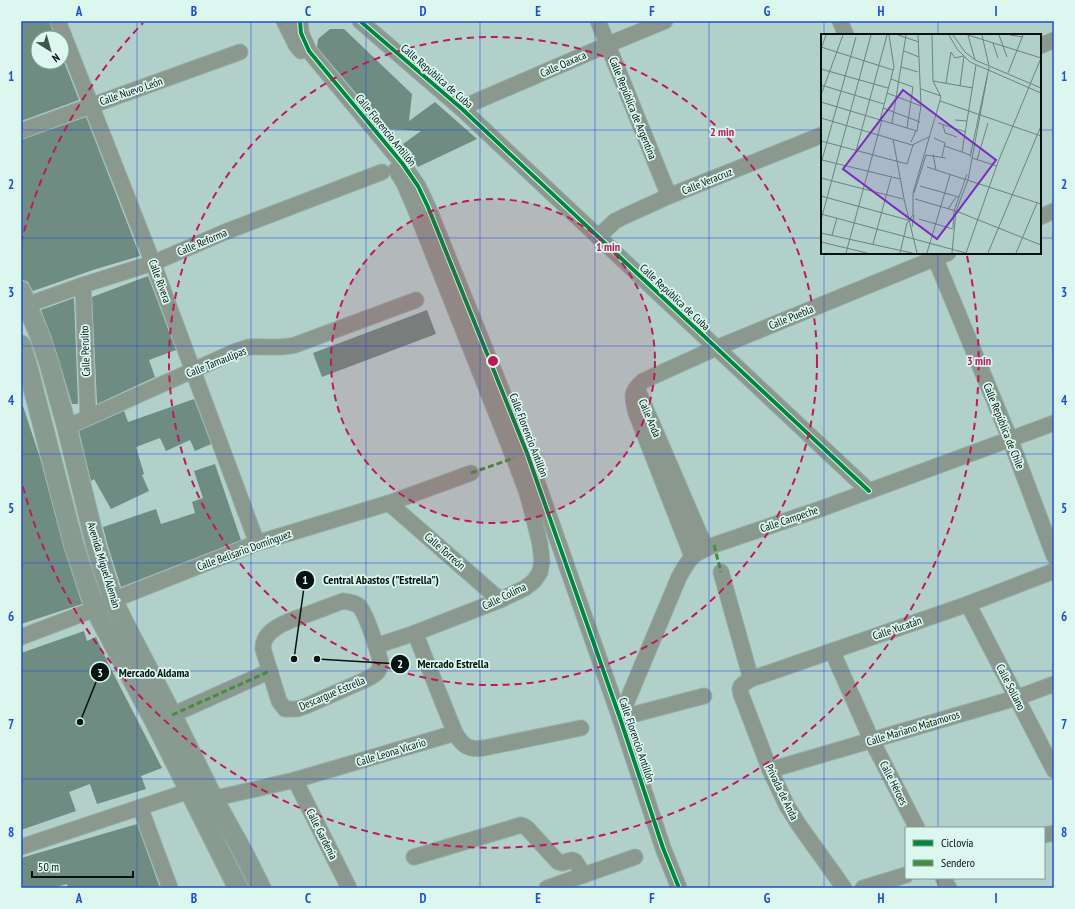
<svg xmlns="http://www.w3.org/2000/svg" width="1075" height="909" viewBox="0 0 1075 909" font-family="'PT Sans Narrow',sans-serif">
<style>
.building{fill:#6f8c82}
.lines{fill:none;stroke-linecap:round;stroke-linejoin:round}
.minor-casing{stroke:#94aca6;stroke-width:17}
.major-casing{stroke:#94aca6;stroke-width:21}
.minor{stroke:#8a988d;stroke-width:15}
.major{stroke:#899a91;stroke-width:19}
.quiet{stroke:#429039;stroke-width:3;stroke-dasharray:6 3;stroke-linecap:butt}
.cycleway-casing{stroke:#dbf7ef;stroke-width:6}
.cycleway{stroke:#00873e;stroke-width:4}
.grid{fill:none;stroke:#1d4ed8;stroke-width:1;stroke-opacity:0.55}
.ring{fill:none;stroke:#c2185b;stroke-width:2;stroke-dasharray:7 5}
.labels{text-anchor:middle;stroke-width:3.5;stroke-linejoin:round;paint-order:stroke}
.street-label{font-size:11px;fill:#00130f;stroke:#dbf7ef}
.inset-road{fill:none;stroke:#6a847f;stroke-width:1}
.view{fill:#7b2cbf;fill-opacity:0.15;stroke:#7b2cbf;stroke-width:2}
.inset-edge{fill:none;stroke:#00130f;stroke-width:2}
.centre{fill:#c2185b;stroke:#dbf7ef;stroke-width:2}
.ring-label{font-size:12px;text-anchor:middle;font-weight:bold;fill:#c2185b;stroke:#dbf7ef;stroke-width:3.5;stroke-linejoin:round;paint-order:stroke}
.leader{fill:none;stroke:#00130f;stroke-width:1.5}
.callout-dot{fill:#00130f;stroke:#dbf7ef;stroke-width:1.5}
.mark-label{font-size:12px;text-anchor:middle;font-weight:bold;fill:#fff}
.callout-label{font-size:12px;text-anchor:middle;font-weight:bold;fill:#00130f;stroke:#dbf7ef;stroke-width:3.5;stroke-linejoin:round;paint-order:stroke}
.neatline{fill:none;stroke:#1d4ed8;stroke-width:1.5}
.grid-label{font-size:13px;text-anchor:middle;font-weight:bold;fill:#1d4ed8}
</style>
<rect width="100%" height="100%" fill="#b1d0c9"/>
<!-- building -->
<g class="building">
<polygon points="21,21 49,21 55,38 38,38 38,62 64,62 79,100 21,121"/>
<polygon points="330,29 344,29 412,94 409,121 435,102 477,139 418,167 403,144 421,131 386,129 317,47 318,39"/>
<polygon points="86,117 140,256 96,269 33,291 28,282 21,279 21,140"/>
<polygon points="148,276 176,350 149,360 155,377 97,404 92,297"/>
<polygon points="74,298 78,404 72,404 59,360 50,333 41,310"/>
<polygon points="427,310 436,334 322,377 313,353"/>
<polygon points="194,399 211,444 195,451 190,440 166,451 160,438 136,447 144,474 142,475 149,491 111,509 94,479 91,481 79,431 124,411 128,422"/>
<polygon points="23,406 40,458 64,549 82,604 21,624 21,407"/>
<polygon points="215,464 241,540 121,587 107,543 103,527 156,509 161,524 195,513 192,502 203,498 194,471"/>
<polygon points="84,631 87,641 96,637 111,669 162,768 141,776 146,789 97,804 90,784 69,792 76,811 21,830 21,653"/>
<polygon points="137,824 160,888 68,888 67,884 53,888 23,888 21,880 21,858"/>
</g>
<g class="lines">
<defs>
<g id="minor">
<polyline points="58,21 153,263 257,543"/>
<polyline points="284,21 296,45 301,51"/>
<polyline points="300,21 301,33 309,51 402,163 418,186 428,207 527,453 620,718 663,848 679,888"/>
<polyline points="360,21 461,108 869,491"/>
<polyline points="598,21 669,196"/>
<polyline points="840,21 846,35"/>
<polyline points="1040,46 1054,40"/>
<polyline points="461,108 607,45 665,21"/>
<polyline points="21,131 240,52"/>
<polyline points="1040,217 1054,211"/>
<polyline points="598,237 615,221 623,217 669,196 822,135"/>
<polyline points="933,253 1010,439 1054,556"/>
<polyline points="83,285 88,417"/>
<polyline points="21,307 83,285 153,263 225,232 382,172"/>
<polyline points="638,391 706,549"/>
<path d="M67 427 236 351C241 350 245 348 249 347 265 346 279 349 295 345L416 300"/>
<polyline points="389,503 500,600"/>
<path d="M692 556 636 413C632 397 630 392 643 381L716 348 948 253"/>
<polyline points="721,572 751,679"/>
<path d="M343 601C349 602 354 602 359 606 366 613 377 648 380 660 381 671 377 674 367 679L306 706 297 709H285L279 701 263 649C262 627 295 619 311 613 322 609 332 605 343 601Z"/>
<polyline points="968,604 1054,770"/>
<path d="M415 633 455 733C463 746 468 750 484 748L581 728"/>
<polyline points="21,637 95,609 113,600 257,543 389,503 471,473"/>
<polyline points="376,646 415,633 500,600 525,588 534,581 540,572 542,561 540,544 534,519 527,493 514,458 414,206 404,183 396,170"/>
<polyline points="832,651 872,741 917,828"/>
<polyline points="172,715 270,671"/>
<path d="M620 718 679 577C690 557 692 554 714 545L823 508 1054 423"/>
<polyline points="620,718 704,696"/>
<polyline points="770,770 1016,698 1054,684"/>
<polyline points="295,780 349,888"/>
<polyline points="203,801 295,780 455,733"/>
<polyline points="140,807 170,888"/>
<polyline points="1044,835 1054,833"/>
<polyline points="21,847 189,791"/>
<polyline points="414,857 521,825 524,826 527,828 558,862 562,863 572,860 575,861 584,875"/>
<polyline points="943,878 949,888"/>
<polyline points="547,888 635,857"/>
<polyline points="844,888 799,825 787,806 770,770 741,694 740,689 741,686 746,682 751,679 968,604 1054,571"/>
<polyline points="863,888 906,875"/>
</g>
<g id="major">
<polyline points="21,291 40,336 49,363 67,428 96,546 113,600 124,623 172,715 213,798 243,852 261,888"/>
<polyline points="21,345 29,372 74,546 95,609 156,724 238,888"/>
</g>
</defs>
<!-- minor casing -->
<use href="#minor" class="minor-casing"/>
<!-- major casing -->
<use href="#major" class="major-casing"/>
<!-- minor -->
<use href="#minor" class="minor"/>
<!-- major -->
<use href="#major" class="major"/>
<!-- quiet -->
<g class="quiet">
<polyline points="471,473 514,458"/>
<polyline points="714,545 721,572"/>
<polyline points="172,715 270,671"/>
</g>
<defs>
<g id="cycleway">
<polyline points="300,21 301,33 309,51 402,163 418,186 428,207 527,453 620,718 663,848 679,888"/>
<polyline points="360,21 461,108 869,491"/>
</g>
</defs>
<!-- cycleway casing -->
<use href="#cycleway" class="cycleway-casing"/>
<!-- cycleway -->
<use href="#cycleway" class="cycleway"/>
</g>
<!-- grid -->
<path class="grid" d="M137 21V888M251 21V888M366 21V888M480 21V888M595 21V888M709 21V888M824 21V35M938 21V35M21 130H822M1040 130H1054M21 238H822M1040 238H1054M824 253V888M938 253V828M21 346H1054M21 454H1054M21 563H1054M21 671H1054M21 779H1054M938 878V888"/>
<!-- distance rings -->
<circle cx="493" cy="361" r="162" fill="#c2185b" fill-opacity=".12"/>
<g class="ring">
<circle cx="493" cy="361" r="162"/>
<circle cx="493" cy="361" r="324"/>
<path d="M21 243A486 486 0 0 1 143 23M967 256A486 486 0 0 1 21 479"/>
</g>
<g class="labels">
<!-- street labels -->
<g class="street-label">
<text transform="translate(563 64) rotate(-24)" y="4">Calle Oaxaca</text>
<text transform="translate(437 76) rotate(41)" y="4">Calle República de Cuba</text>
<text transform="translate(131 91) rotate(-19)" y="4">Calle Nuevo León</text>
<text transform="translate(633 108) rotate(68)" y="4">Calle República de Argentina</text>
<text transform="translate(386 130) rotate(51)" y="4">Calle Florencio Antillón</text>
<text transform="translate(707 181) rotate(-22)" y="4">Calle Veracruz</text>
<text transform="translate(202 242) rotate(-23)" y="4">Calle Reforma</text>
<text transform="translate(160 281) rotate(70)" y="4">Calle Rivera</text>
<text transform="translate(675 297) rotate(43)" y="4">Calle República de Cuba</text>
<text transform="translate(791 317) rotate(-22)" y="4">Calle Puebla</text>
<text transform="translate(85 351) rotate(-92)" y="4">Calle Perulito</text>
<text transform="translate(216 362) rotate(-22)" y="4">Calle Tamaulipas</text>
<text transform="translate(650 418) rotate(67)" y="4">Calle Anda</text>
<text transform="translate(1004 426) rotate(68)" y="4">Calle República de Chile</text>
<text transform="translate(529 435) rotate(69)" y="4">Calle Florencio Antillón</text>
<text transform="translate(789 519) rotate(-19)" y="4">Calle Campeche</text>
<text transform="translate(244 550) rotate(-20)" y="4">Calle Belisario Domínguez</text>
<text transform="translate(445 551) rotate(41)" y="4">Calle Torreón</text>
<text transform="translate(104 565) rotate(73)" y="4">Avenida Miguel Alemán</text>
<text transform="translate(504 596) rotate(-26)" y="4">Calle Colima</text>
<text transform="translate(897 628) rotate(-19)" y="4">Calle Yucatán</text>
<text transform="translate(1011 687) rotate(63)" y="4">Calle Sollano</text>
<text transform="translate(332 693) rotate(-23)" y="4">Descargue Estrella</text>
<text transform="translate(913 728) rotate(-17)" y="4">Calle Mariano Matamoros</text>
<text transform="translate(637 740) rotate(71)" y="4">Calle Florencio Antillón</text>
<text transform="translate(391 752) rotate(-17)" y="4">Calle Leona Vicario</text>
<text transform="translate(894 783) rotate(63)" y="4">Calle Héroes</text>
<text transform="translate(782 792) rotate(64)" y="4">Privada de Anda</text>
<text transform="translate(322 834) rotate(63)" y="4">Calle Gardenia</text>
</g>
</g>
<!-- overview -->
<g transform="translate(821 34)">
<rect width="220" height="220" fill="#b1d0c9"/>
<path class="inset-road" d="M77 1 98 8M128 1 136 15 149 28 220 59M132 1 144 18 154 26 220 54M147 1 220 24M147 1 154 26M161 1 168 32M178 1 186 23M189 1 202 3M172 9 177 24M0 13 72 36M0 15 5 1M83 17 98 23M130 18 134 24 142 22M80 33 97 38M0 35 67 54M187 39 202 1M70 45 92 53 86 94M112 47 152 54M125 49 130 18M0 51 63 70M139 52 143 22M100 55 120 62M66 59 100 72M0 61 22 1M119 67 220 102M0 68 96 97 100 72 97 1M62 74 99 88M0 84 91 111 108 103M59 86 73 33 68 1M134 86 146 87M71 89 85 1M117 89 145 98M122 91 124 99 136 103M113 104 124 109 121 123M72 105 83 165 96 219M0 107 86 130M90 108 95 97M124 112 149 121M35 117 66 1M141 118 155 31M112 120 115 136M149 123 166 43M151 124 176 132M1 126 35 3M1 126 79 145M156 126 167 89M86 130 92 111M106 133 220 170M0 144 82 165M99 152 138 163M93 159 105 121 125 124M0 162 87 186M94 165 135 177 220 211M127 175 135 163M0 180 145 219 177 128 220 24M98 185 132 195M0 186 50 1M91 193 93 181M132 194 133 177 146 140M0 199 91 219M11 201 16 184M0 208 46 219M52 210 70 144M25 219 61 86M79 219 86 189 92 181V159L120 63 112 47 111 1M106 219 129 141M131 219 135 177 147 146 168 33M167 219 220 92M195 219 216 169"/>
<path class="view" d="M82 56 175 126 116 205 22 135Z"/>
<rect width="220" height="220" class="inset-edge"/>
</g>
<circle cx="493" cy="361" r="6" class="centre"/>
<g class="ring-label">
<text x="722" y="136">2 min</text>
<text x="608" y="251">1 min</text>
<text x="979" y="365">3 min</text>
</g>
<!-- callouts -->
<path class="leader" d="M294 659L305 580M317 659L400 664M80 722L100 672"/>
<g class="callout-dot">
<circle cx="294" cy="659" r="4"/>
<circle cx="317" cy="659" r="4"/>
<circle cx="80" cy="722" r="4"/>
<circle cx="305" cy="580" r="10"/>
<circle cx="400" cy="664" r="10"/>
<circle cx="100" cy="672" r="10"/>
</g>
<g class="mark-label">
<text x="305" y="584">1</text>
<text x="400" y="668">2</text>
<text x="100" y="677">3</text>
</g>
<g class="callout-label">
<text x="381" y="584">Central Abastos ("Estrella")</text>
<text x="453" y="668">Mercado Estrella</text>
<text x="154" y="677">Mercado Aldama</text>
</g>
<!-- border -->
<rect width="1075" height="909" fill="none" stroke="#dbf7ef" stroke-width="44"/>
<!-- legend -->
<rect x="905" y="827" width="140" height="52" fill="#dbf7ef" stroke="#839c95"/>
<rect x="913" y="840" width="20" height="6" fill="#00873e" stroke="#839c95"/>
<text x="941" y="847" font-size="12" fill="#00130f">Ciclovía</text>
<rect x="913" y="860" width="20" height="6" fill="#429039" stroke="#839c95"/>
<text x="941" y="867" font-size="12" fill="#00130f">Sendero</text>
<!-- north arrow -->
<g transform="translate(50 50) rotate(143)"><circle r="19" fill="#dbf7ef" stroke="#839c95"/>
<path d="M0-3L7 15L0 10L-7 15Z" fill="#3e5550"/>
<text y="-6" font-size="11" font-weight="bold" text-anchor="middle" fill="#00130f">N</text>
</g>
<!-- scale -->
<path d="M32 871v6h101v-6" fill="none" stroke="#00130f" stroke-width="2"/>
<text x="38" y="871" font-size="12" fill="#00130f" stroke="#dbf7ef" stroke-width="3" paint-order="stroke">50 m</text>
<rect x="22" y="22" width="1031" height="865" class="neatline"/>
<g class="grid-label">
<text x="79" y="16">A</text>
<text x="194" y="16">B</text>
<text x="308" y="16">C</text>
<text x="423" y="16">D</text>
<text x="538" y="16">E</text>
<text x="652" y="16">F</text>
<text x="767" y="16">G</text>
<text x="881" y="16">H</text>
<text x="996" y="16">I</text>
<text x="11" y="81">1</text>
<text x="1064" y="81">1</text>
<text x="11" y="189">2</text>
<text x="1064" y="189">2</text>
<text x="11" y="297">3</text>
<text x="1064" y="297">3</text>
<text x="11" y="405">4</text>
<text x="1064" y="405">4</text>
<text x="11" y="513">5</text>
<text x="1064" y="513">5</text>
<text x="11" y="621">6</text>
<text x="1064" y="621">6</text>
<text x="11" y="729">7</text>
<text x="1064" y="729">7</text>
<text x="11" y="837">8</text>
<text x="1064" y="837">8</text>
<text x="79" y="903">A</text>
<text x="194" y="903">B</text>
<text x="308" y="903">C</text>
<text x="423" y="903">D</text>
<text x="538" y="903">E</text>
<text x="652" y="903">F</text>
<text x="767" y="903">G</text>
<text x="881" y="903">H</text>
<text x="996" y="903">I</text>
</g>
</svg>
